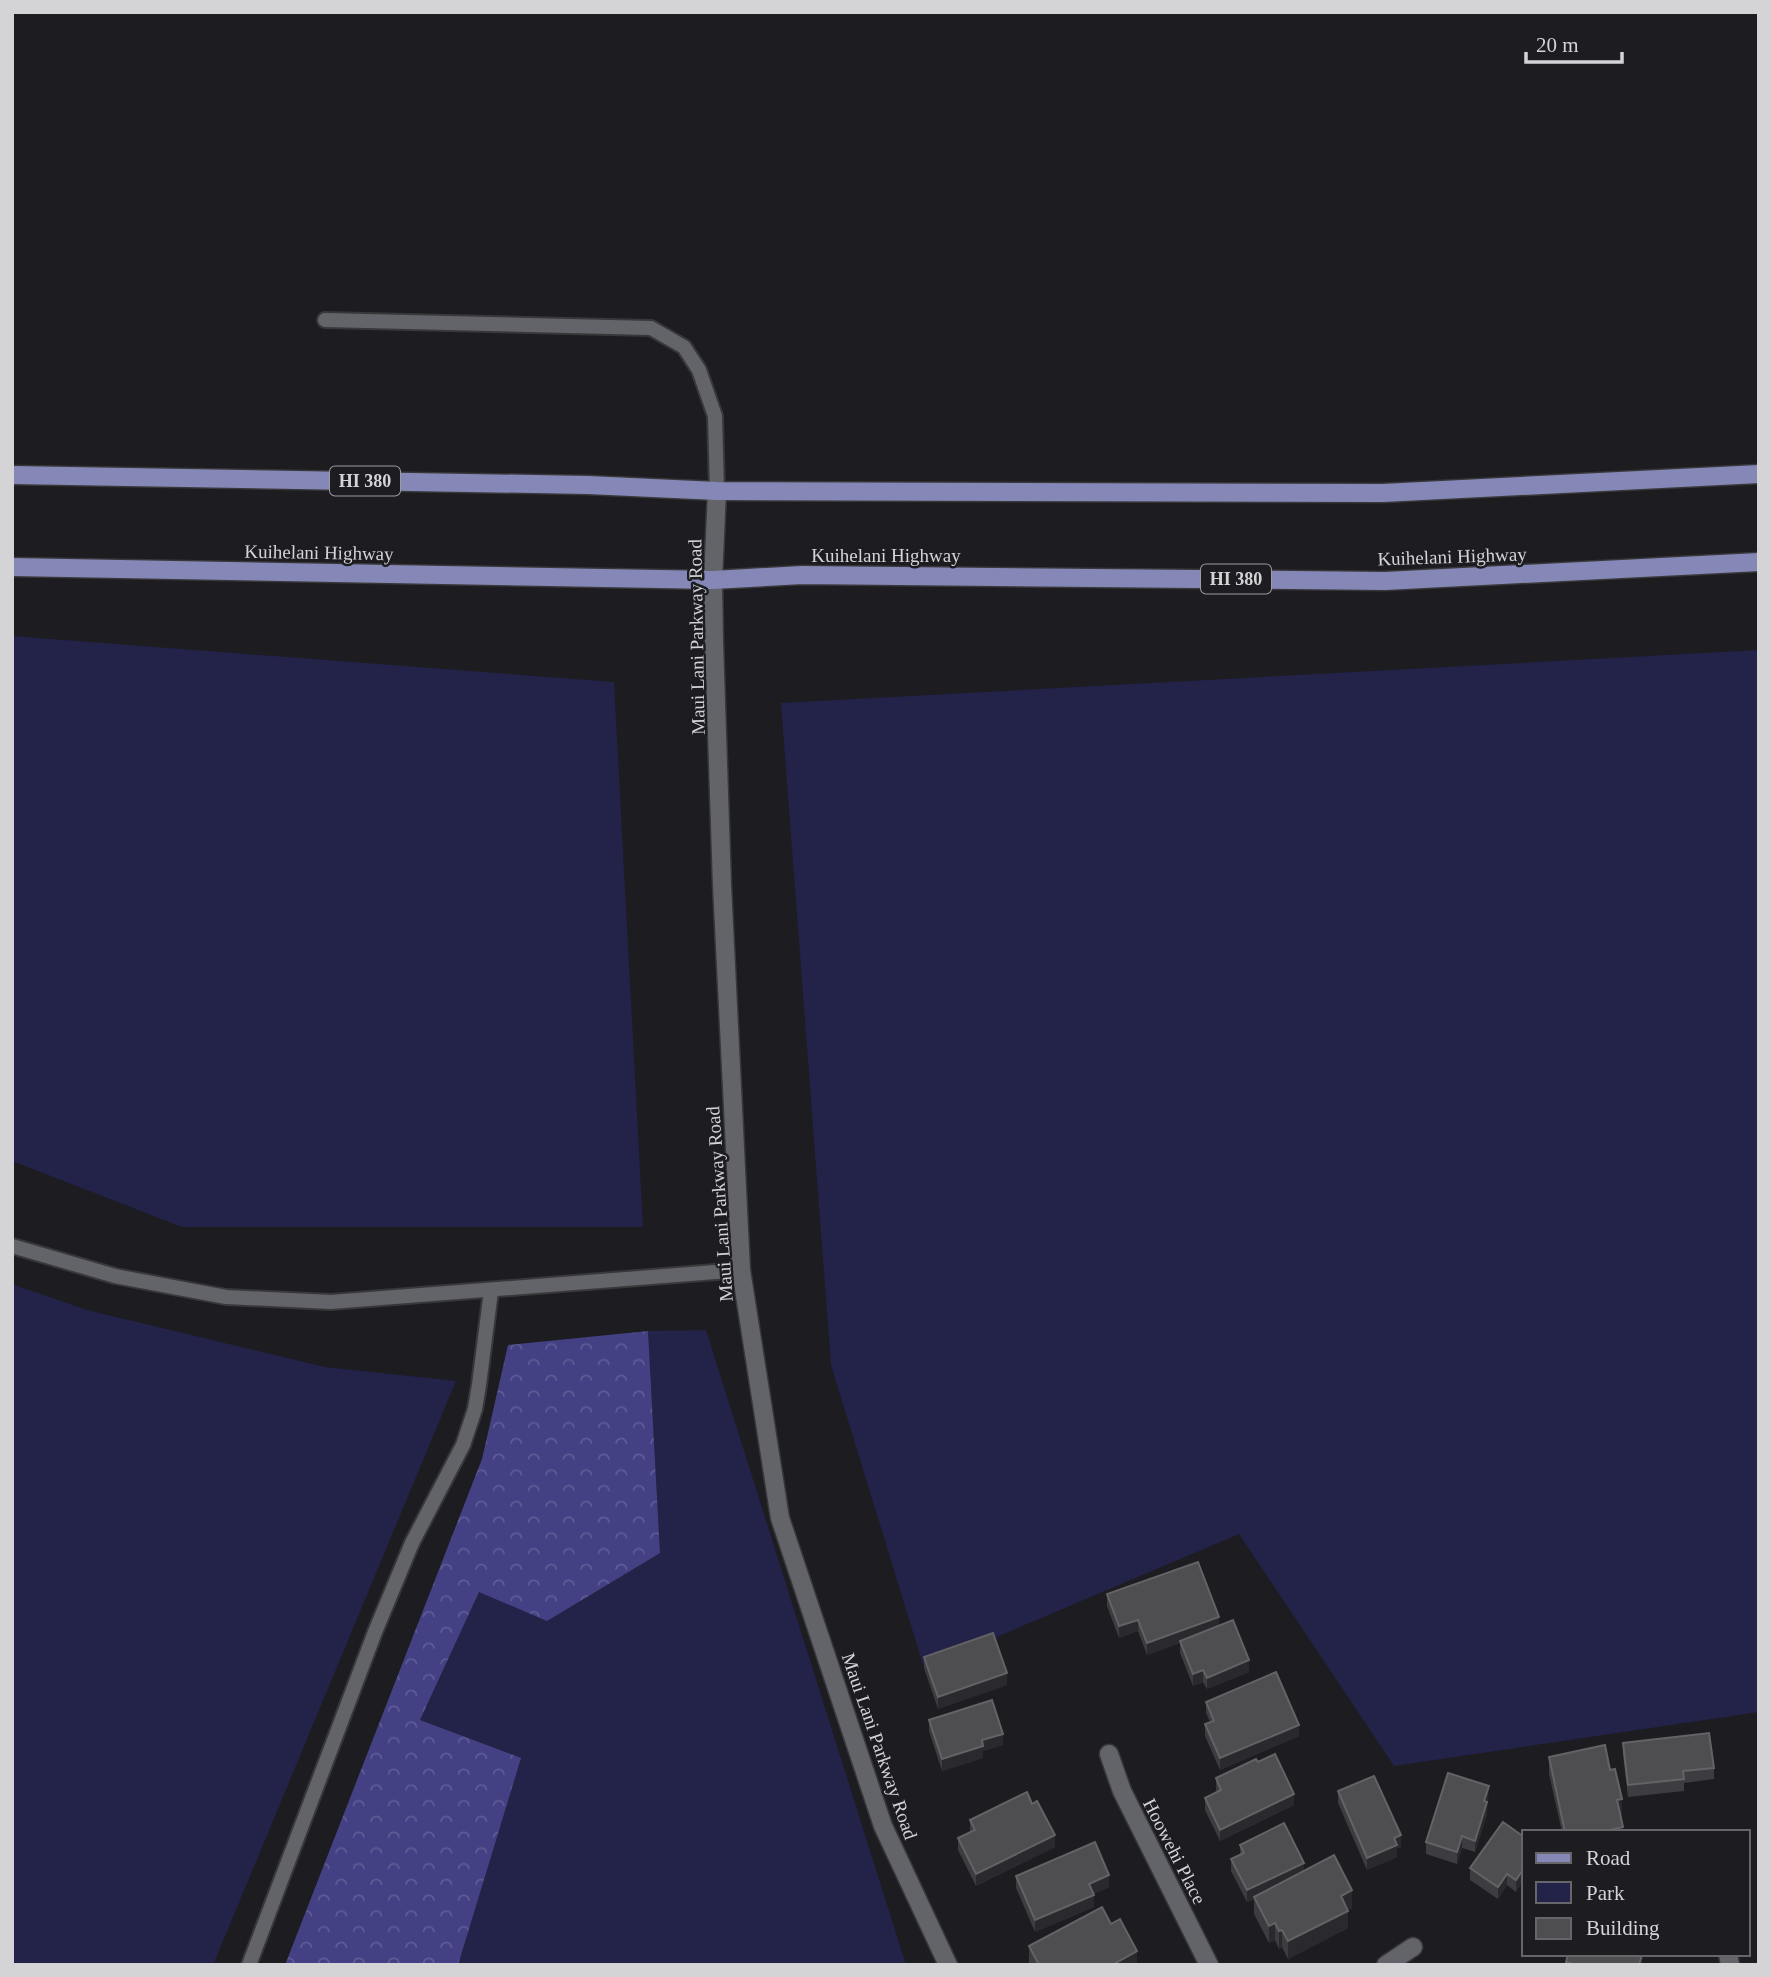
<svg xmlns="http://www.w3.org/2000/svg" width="1771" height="1977" viewBox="0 0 1771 1977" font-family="Georgia,serif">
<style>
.green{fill:#232248}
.forest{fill:url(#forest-crowns)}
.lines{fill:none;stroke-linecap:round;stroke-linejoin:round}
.lane-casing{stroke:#38383b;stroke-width:18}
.street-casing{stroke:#38383b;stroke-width:21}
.secondary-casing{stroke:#38383b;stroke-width:21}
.primary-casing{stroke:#38383b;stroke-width:21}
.lane{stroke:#636469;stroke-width:14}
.street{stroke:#636469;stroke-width:18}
.secondary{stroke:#636469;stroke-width:18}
.primary{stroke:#8587b6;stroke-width:18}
.wall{fill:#3d3d41}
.shaded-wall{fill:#29292e}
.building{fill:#4e4e51;stroke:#636366;stroke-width:2}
.labels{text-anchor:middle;stroke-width:5;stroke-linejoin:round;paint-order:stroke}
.shield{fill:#1c1c21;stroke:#9d9da0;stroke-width:2}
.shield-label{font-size:18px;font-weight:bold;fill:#d4d4d7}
.street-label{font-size:19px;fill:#d4d4d7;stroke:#1c1c21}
</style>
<defs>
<pattern id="forest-crowns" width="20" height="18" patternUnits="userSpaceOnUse" patternTransform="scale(1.75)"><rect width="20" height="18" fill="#434184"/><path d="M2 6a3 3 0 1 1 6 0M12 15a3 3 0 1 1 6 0" fill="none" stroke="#5d5c95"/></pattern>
</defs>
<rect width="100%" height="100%" fill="#1c1c21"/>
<!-- green -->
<g class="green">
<polygon points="12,636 614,682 643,1227 182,1227 12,1161"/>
<polygon points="1759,650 1759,1712 1394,1766 1239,1534 924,1668 831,1365 781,703"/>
<polygon points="12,1284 87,1310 325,1367 456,1381 213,1965 12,1965"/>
<polygon points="706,1330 906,1965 458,1965 520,1758 420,1720 479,1591 660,1553 648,1331"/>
</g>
<!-- forest -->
<polygon class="forest" points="648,1331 660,1553 547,1621 479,1592 420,1720 521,1758 458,1965 285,1965 482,1459 508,1345"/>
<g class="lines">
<defs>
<g id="lane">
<polyline points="325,320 651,328 684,347 699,370 715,416 717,491"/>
<polyline points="12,1246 115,1276 226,1297 331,1302 741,1270"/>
<polyline points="249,1965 375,1632 412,1543 463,1445 475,1409 479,1385 491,1291"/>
</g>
<g id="street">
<polyline points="1109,1754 1122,1791 1209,1965"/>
<polyline points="1728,1954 1730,1965"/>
<polyline points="1386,1965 1413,1947"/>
</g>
<polyline id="secondary" points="717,491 713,580 714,642 722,885 741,1270 780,1518 883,1826 948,1965"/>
<g id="primary">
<polyline points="12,475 588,485 717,491 1383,493 1759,474"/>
<polyline points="12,567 713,580 802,575 1385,581 1759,562"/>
</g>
</defs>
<!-- lane casing -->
<use href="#lane" class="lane-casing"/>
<!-- street casing -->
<use href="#street" class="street-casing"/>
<!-- secondary casing -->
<use href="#secondary" class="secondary-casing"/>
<!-- primary casing -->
<use href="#primary" class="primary-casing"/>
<!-- lane -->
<use href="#lane" class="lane"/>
<!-- street -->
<use href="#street" class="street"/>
<!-- secondary -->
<use href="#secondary" class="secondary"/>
<!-- primary -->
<use href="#primary" class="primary"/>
</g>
<!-- wall -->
<g class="wall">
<polygon points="1107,1594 1219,1626 1249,1672 1207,1689 1203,1682 1193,1686 1180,1653 1180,1643 1147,1655 1138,1631 1119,1638 1107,1606"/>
<polygon points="924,1657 1007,1685 938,1709 924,1668"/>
<polygon points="1206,1702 1299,1736 1220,1770 1205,1736 1205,1724 1210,1722 1206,1713"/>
<polygon points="929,1720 1003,1745 983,1751 983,1758 942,1771 929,1731"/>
<polygon points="1623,1743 1714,1768 1714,1779 1684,1783 1684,1791 1628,1797 1623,1755"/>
<polygon points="1759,1752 1759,1772 1757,1764 1757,1753"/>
<polygon points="1549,1757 1610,1770 1622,1816 1621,1816 1623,1832 1562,1832 1549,1774"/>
<polygon points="1258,1762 1294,1805 1220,1841 1205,1810 1205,1798 1217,1792 1216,1790 1216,1778"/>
<polygon points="1338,1791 1401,1847 1397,1848 1397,1857 1367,1870 1338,1803"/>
<polygon points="1489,1798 1487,1802 1487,1814 1475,1852 1462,1848 1457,1864 1426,1854 1426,1842"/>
<polygon points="970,1820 1055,1847 976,1886 958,1850 958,1838 970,1832"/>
<polygon points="1524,1837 1524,1879 1516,1892 1507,1885 1498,1899 1470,1880 1470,1868"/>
<polygon points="1240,1845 1304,1871 1352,1908 1348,1910 1348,1928 1288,1959 1282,1947 1279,1949 1275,1940 1269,1943 1254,1914 1254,1899 1247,1902 1231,1871 1231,1859 1240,1855"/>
<polygon points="1016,1876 1109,1887 1093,1894 1094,1907 1035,1932 1016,1888"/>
<polygon points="1111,1924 1137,1965 1030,1965 1029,1963 1029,1946"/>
</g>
<!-- shaded-wall -->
<g class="shaded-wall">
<polygon points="1219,1617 1219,1629 1147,1655 1147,1643"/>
<polygon points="1138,1620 1138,1631 1119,1638 1119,1626"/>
<polygon points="1249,1660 1249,1672 1207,1689 1207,1678"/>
<polygon points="1203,1670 1203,1682 1193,1686 1193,1674"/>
<polygon points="1007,1673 1007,1685 938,1709 938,1697"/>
<polygon points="1299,1725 1299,1736 1220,1770 1220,1758"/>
<polygon points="1003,1734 1003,1745 983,1751 983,1758 942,1771 942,1759 982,1740"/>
<polygon points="1489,1786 1487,1814 1475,1852 1475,1841 1484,1801"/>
<polygon points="1294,1794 1294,1805 1220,1841 1220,1830"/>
<polygon points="1622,1799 1622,1816 1617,1817 1617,1800"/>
<polygon points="1623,1827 1623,1832 1601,1832"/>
<polygon points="1055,1835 1055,1847 976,1886 976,1874"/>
<polygon points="1401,1835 1401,1847 1397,1848 1397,1857 1367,1870 1367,1858 1394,1838"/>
<polygon points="1462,1836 1462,1848 1457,1864 1457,1852"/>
<polygon points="1304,1863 1304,1874 1247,1902 1247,1890"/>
<polygon points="1524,1868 1524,1879 1516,1892 1516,1880"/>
<polygon points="1507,1874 1507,1885 1498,1899 1498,1887"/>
<polygon points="1109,1875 1109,1887 1089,1895 1089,1884"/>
<polygon points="1352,1890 1352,1908 1341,1914 1341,1896"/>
<polygon points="1094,1895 1094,1907 1035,1932 1035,1920"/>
<polygon points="1348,1911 1348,1928 1288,1959 1288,1941"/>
<polygon points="1275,1923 1275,1940 1269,1943 1269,1926"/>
<polygon points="1282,1930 1282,1947 1279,1949 1279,1931"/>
<polygon points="1137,1951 1137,1965 1112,1965"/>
<polygon points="1642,1954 1644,1954 1642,1965 1639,1965"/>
</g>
<!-- building -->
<g class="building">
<polygon points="1198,1562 1219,1617 1147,1643 1138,1620 1119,1626 1107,1594"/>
<polygon points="1233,1620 1249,1660 1207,1678 1203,1670 1193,1674 1180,1641"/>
<polygon points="993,1633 1007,1673 938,1697 924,1657"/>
<polygon points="1276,1672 1299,1725 1220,1758 1205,1724 1214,1721 1206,1702"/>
<polygon points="992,1700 1003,1734 982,1740 983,1746 942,1759 929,1720"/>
<polygon points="1709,1733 1714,1768 1683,1771 1684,1779 1628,1785 1623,1743"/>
<polygon points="1605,1745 1610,1770 1615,1769 1622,1799 1617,1800 1623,1827 1601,1832 1565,1832 1549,1757"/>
<polygon points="1275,1754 1294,1794 1220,1830 1205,1798 1221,1790 1216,1778 1256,1759 1258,1762"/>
<polygon points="1448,1773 1489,1786 1484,1801 1487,1802 1475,1841 1462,1836 1457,1852 1426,1842"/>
<polygon points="1374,1776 1401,1835 1394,1838 1397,1845 1367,1858 1338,1791"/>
<polygon points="1027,1792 1032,1804 1037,1801 1055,1835 976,1874 958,1838 975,1830 970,1820"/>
<polygon points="1503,1822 1524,1837 1524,1868 1516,1880 1507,1874 1498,1887 1470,1868"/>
<polygon points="1284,1823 1304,1863 1247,1890 1231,1859 1244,1853 1240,1845"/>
<polygon points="1095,1842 1109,1875 1089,1884 1094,1895 1035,1920 1016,1876"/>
<polygon points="1334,1855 1352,1890 1341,1896 1348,1911 1288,1941 1282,1930 1279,1931 1275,1923 1269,1926 1254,1897"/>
<polygon points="1102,1907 1111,1924 1120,1919 1137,1951 1112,1965 1039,1965 1029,1946"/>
<polygon points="1568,1954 1642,1954 1639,1965 1576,1965 1566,1962"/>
</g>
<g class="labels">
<!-- shield labels -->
<g class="shield">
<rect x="330" y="466.5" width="70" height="29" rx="5"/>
<rect x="1201" y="564.5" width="70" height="29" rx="5"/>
</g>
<g class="shield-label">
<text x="365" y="487">HI 380</text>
<text x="1236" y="585">HI 380</text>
</g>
<!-- street labels -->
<g class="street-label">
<text transform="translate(319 552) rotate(1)" y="7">Kuihelani Highway</text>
<text x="886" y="562">Kuihelani Highway</text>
<text transform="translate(1452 556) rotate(-2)" y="7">Kuihelani Highway</text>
<text transform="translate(696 637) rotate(-91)" y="7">Maui Lani Parkway Road</text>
<text transform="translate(719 1204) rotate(-94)" y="7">Maui Lani Parkway Road</text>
<text transform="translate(880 1746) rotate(71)" y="7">Maui Lani Parkway Road</text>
<text transform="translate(1175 1851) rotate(63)" y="7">Hoowehi Place</text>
</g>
</g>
<!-- border -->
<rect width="1771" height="1977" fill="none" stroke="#d4d4d7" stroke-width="28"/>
<!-- legend -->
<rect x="1522" y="1830" width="228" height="126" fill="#1c1c21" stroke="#66666a" stroke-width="2"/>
<rect x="1536" y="1853" width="35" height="10" fill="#8587b6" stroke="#66666a" stroke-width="2"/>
<text x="1586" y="1865" font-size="21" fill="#d4d4d7">Road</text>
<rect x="1536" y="1882" width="35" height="21" fill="#232248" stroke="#66666a" stroke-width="2"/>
<text x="1586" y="1900" font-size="21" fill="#d4d4d7">Park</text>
<rect x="1536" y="1918" width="35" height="21" fill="#4e4e51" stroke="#66666a" stroke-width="2"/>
<text x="1586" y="1935" font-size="21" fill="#d4d4d7">Building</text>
<!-- scale -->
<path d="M1526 52v10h96v-10" fill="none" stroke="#d4d4d7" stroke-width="3.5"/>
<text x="1536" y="52" font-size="21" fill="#d4d4d7" stroke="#1c1c21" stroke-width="5" paint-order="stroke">20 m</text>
</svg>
